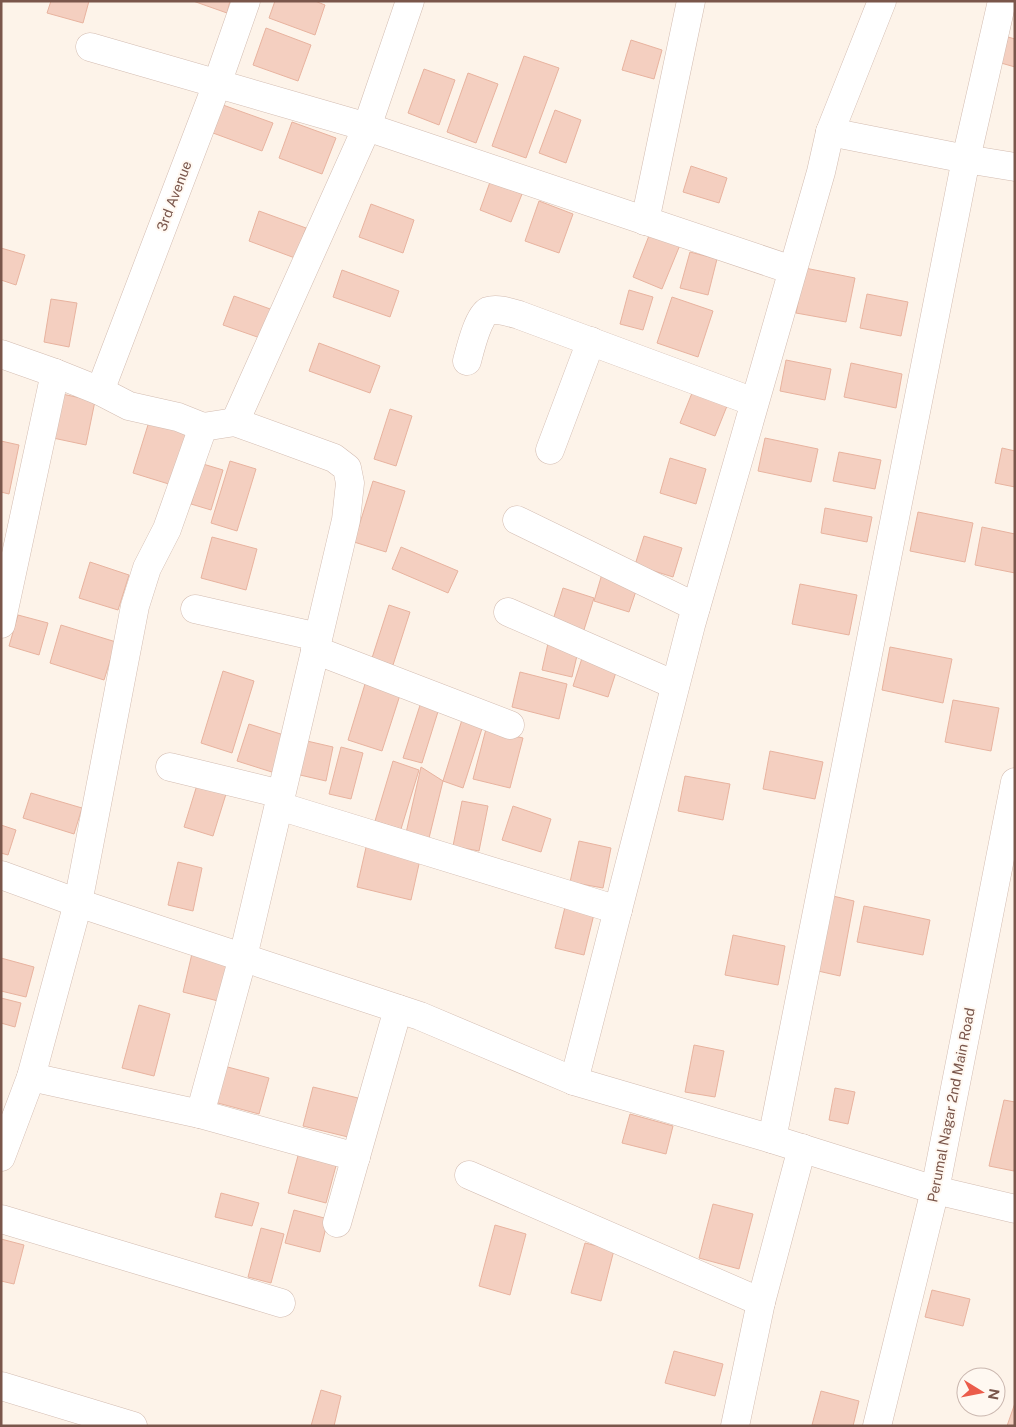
<svg xmlns="http://www.w3.org/2000/svg" width="1016" height="1427" viewBox="0 0 1016 1427" font-family="'Public Sans',sans-serif">
<style>
.building{fill:#f4cfc0;stroke:#e8b39f}
.lines{fill:none;stroke-linecap:round;stroke-linejoin:round}
.minor-casing{stroke:#d3bcb1;stroke-width:29}
.minor{stroke:#fff;stroke-width:28}
.labels{text-anchor:middle;stroke-width:4;stroke-linejoin:round;paint-order:stroke}
.street-label{font-size:14px;fill:#7a564b;stroke:#fff8f1}
</style>
<rect width="100%" height="100%" fill="#fdf3e9"/>
<!-- building -->
<g class="building">
<polygon points="51,1 89,1 83,23 47,13"/>
<polygon points="193,1 230,1 227,13"/>
<polygon points="275,1 315,1 325,5 315,35 269,18"/>
<polygon points="266,28 311,45 298,81 253,65"/>
<polygon points="1008,37 1015,39 1015,67 1001,63"/>
<polygon points="631,40 662,50 654,79 622,70"/>
<polygon points="524,56 559,68 526,158 492,146"/>
<polygon points="424,69 455,80 439,125 408,113"/>
<polygon points="468,73 498,84 476,143 447,132"/>
<polygon points="223,105 273,123 262,151 213,133"/>
<polygon points="555,110 581,120 566,163 539,153"/>
<polygon points="292,122 336,138 322,174 279,158"/>
<polygon points="691,166 727,178 719,203 683,192"/>
<polygon points="490,182 522,194 511,222 480,210"/>
<polygon points="539,201 573,214 559,253 525,241"/>
<polygon points="371,204 414,220 403,253 359,237"/>
<polygon points="259,211 306,228 295,258 249,241"/>
<polygon points="650,233 680,245 662,289 633,277"/>
<polygon points="1,248 25,255 16,285 1,280"/>
<polygon points="690,252 717,259 708,295 680,288"/>
<polygon points="805,268 855,278 846,322 796,313"/>
<polygon points="342,270 399,291 390,317 333,297"/>
<polygon points="629,290 653,297 643,330 620,324"/>
<polygon points="867,294 908,302 901,336 860,328"/>
<polygon points="234,296 273,310 263,339 223,325"/>
<polygon points="672,297 713,311 698,357 657,343"/>
<polygon points="51,299 77,303 69,347 44,342"/>
<polygon points="319,343 380,366 370,393 309,371"/>
<polygon points="786,360 831,369 825,400 780,391"/>
<polygon points="851,363 902,374 896,408 844,397"/>
<polygon points="692,393 727,406 715,436 680,423"/>
<polygon points="62,394 95,401 86,445 53,438"/>
<polygon points="390,409 412,416 396,466 374,459"/>
<polygon points="152,412 191,424 172,485 133,473"/>
<polygon points="765,438 818,449 811,482 758,471"/>
<polygon points="1,441 19,445 9,494 1,492"/>
<polygon points="1002,448 1015,451 1015,487 995,483"/>
<polygon points="839,452 881,460 875,489 833,481"/>
<polygon points="670,458 706,469 696,504 660,493"/>
<polygon points="230,461 256,469 237,531 211,523"/>
<polygon points="203,464 223,470 211,510 191,504"/>
<polygon points="373,481 405,491 386,552 354,542"/>
<polygon points="825,508 872,517 867,542 821,533"/>
<polygon points="918,512 973,523 965,562 910,551"/>
<polygon points="982,527 1015,534 1015,573 975,565"/>
<polygon points="644,536 682,548 673,577 635,565"/>
<polygon points="212,537 257,549 246,590 201,578"/>
<polygon points="401,547 458,571 448,593 392,569"/>
<polygon points="90,562 129,575 118,610 79,598"/>
<polygon points="602,574 638,585 629,612 594,601"/>
<polygon points="800,584 857,595 849,635 792,624"/>
<polygon points="563,588 594,598 583,633 552,623"/>
<polygon points="389,605 410,612 393,665 372,658"/>
<polygon points="18,615 48,623 39,655 9,646"/>
<polygon points="61,625 116,642 104,680 50,663"/>
<polygon points="549,639 579,647 572,677 542,670"/>
<polygon points="890,647 952,659 943,703 882,690"/>
<polygon points="583,655 618,666 608,697 573,686"/>
<polygon points="223,671 254,681 232,753 201,743"/>
<polygon points="520,672 567,684 559,719 512,707"/>
<polygon points="365,684 400,695 382,751 348,740"/>
<polygon points="423,696 441,702 422,763 403,758"/>
<polygon points="953,700 999,708 991,751 945,742"/>
<polygon points="465,710 486,716 463,788 443,781"/>
<polygon points="249,724 287,736 275,773 237,761"/>
<polygon points="486,729 523,738 510,788 473,779"/>
<polygon points="307,741 333,747 326,781 300,775"/>
<polygon points="341,747 363,753 351,799 329,794"/>
<polygon points="770,751 823,762 815,799 763,789"/>
<polygon points="393,761 419,770 401,829 375,821"/>
<polygon points="421,767 443,781 429,838 406,833"/>
<polygon points="685,776 730,784 723,820 678,811"/>
<polygon points="197,785 226,794 213,836 184,827"/>
<polygon points="31,793 82,808 74,834 23,818"/>
<polygon points="462,801 488,806 479,851 453,846"/>
<polygon points="513,806 551,819 541,852 502,840"/>
<polygon points="1,825 16,830 8,855 1,853"/>
<polygon points="579,841 611,848 603,888 570,882"/>
<polygon points="367,843 421,855 411,900 357,887"/>
<polygon points="178,862 202,868 193,911 168,905"/>
<polygon points="833,896 854,901 840,976 818,971"/>
<polygon points="566,903 595,910 584,955 555,948"/>
<polygon points="864,906 930,920 923,955 857,942"/>
<polygon points="733,935 785,946 778,985 725,975"/>
<polygon points="194,945 230,955 218,1001 183,992"/>
<polygon points="1,958 34,967 26,997 1,991"/>
<polygon points="1,998 21,1003 15,1027 1,1023"/>
<polygon points="139,1005 170,1014 154,1076 122,1068"/>
<polygon points="694,1045 724,1051 715,1097 685,1092"/>
<polygon points="224,1066 269,1078 259,1114 214,1102"/>
<polygon points="313,1087 358,1098 348,1137 303,1126"/>
<polygon points="835,1088 855,1092 848,1124 829,1120"/>
<polygon points="1004,1100 1015,1102 1015,1166 1014,1171 989,1166"/>
<polygon points="630,1114 673,1126 666,1154 622,1143"/>
<polygon points="299,1152 337,1162 326,1203 288,1193"/>
<polygon points="221,1193 259,1203 252,1226 215,1217"/>
<polygon points="713,1204 753,1214 739,1269 699,1258"/>
<polygon points="294,1210 328,1219 320,1252 285,1243"/>
<polygon points="495,1225 526,1234 510,1295 479,1286"/>
<polygon points="261,1228 284,1234 271,1283 248,1277"/>
<polygon points="1,1239 24,1245 14,1284 1,1281"/>
<polygon points="585,1243 614,1250 601,1301 571,1293"/>
<polygon points="932,1290 970,1299 963,1326 925,1317"/>
<polygon points="674,1351 723,1364 715,1396 665,1383"/>
<polygon points="321,1390 341,1396 334,1426 311,1426"/>
<polygon points="821,1391 859,1401 853,1426 812,1425"/>
<polygon points="1015,1403 1015,1426 1007,1426"/>
</g>
<g class="lines">
<defs>
<g id="minor">
<polyline points="90,47 367,127 792,270"/>
<polyline points="830,132 966,159 1015,167"/>
<polyline points="645,221 691,1"/>
<polyline points="1,354 55,373"/>
<path d="M467 361C470 350 478 316 488 311 497 308 509 312 519 315L754 402"/>
<polyline points="100,391 217,84 246,1"/>
<polyline points="235,422 367,127 410,1"/>
<polyline points="550,450 591,341"/>
<polyline points="517,520 696,607"/>
<polyline points="195,609 318,637"/>
<polyline points="508,612 675,685"/>
<polyline points="1,624 55,373 100,391 129,406 178,417 203,427"/>
<polyline points="315,650 510,725"/>
<polyline points="170,767 281,794"/>
<polyline points="279,806 618,910"/>
<polyline points="1,875 78,903 420,1016 574,1081 772,1139 935,1190 1015,1209"/>
<polyline points="31,1077 200,1114 356,1157"/>
<polyline points="574,1081 691,625 821,172 830,132 882,1"/>
<polyline points="772,1139 966,159 1002,1"/>
<polyline points="1,1157 31,1077 78,903 135,606 147,568 167,529 203,427 235,422 334,458 347,468 350,483 346,520 243,957 200,1114"/>
<polyline points="469,1175 761,1302"/>
<polyline points="1,1219 281,1303"/>
<polyline points="337,1223 398,1009"/>
<polyline points="1,1386 133,1426"/>
<polyline points="735,1426 761,1302 802,1148"/>
<polyline points="877,1426 935,1190 1015,782"/>
</g>
</defs>
<!-- minor casing -->
<use href="#minor" class="minor-casing"/>
<!-- minor -->
<use href="#minor" class="minor"/>
</g>
<g class="labels">
<!-- street labels -->
<g class="street-label">
<text transform="translate(174 196) rotate(-69)" y="5">3rd Avenue</text>
<text transform="translate(951 1105) rotate(-79)" y="5">Perumal Nagar 2nd Main Road</text>
</g>
</g>
<!-- border -->
<rect width="1016" height="1427" fill="none" stroke="#7a564b" stroke-width="5"/>
<!-- north arrow -->
<g transform="translate(981 1392) rotate(100)"><circle r="24" fill="#fff8f1" stroke="#cab7af"/>
<path d="M0-4L9 19L0 12L-9 19Z" fill="#eb5c4b"/>
<text y="-8" font-size="14" font-weight="bold" text-anchor="middle" fill="#7a564b">N</text>
</g>
</svg>
